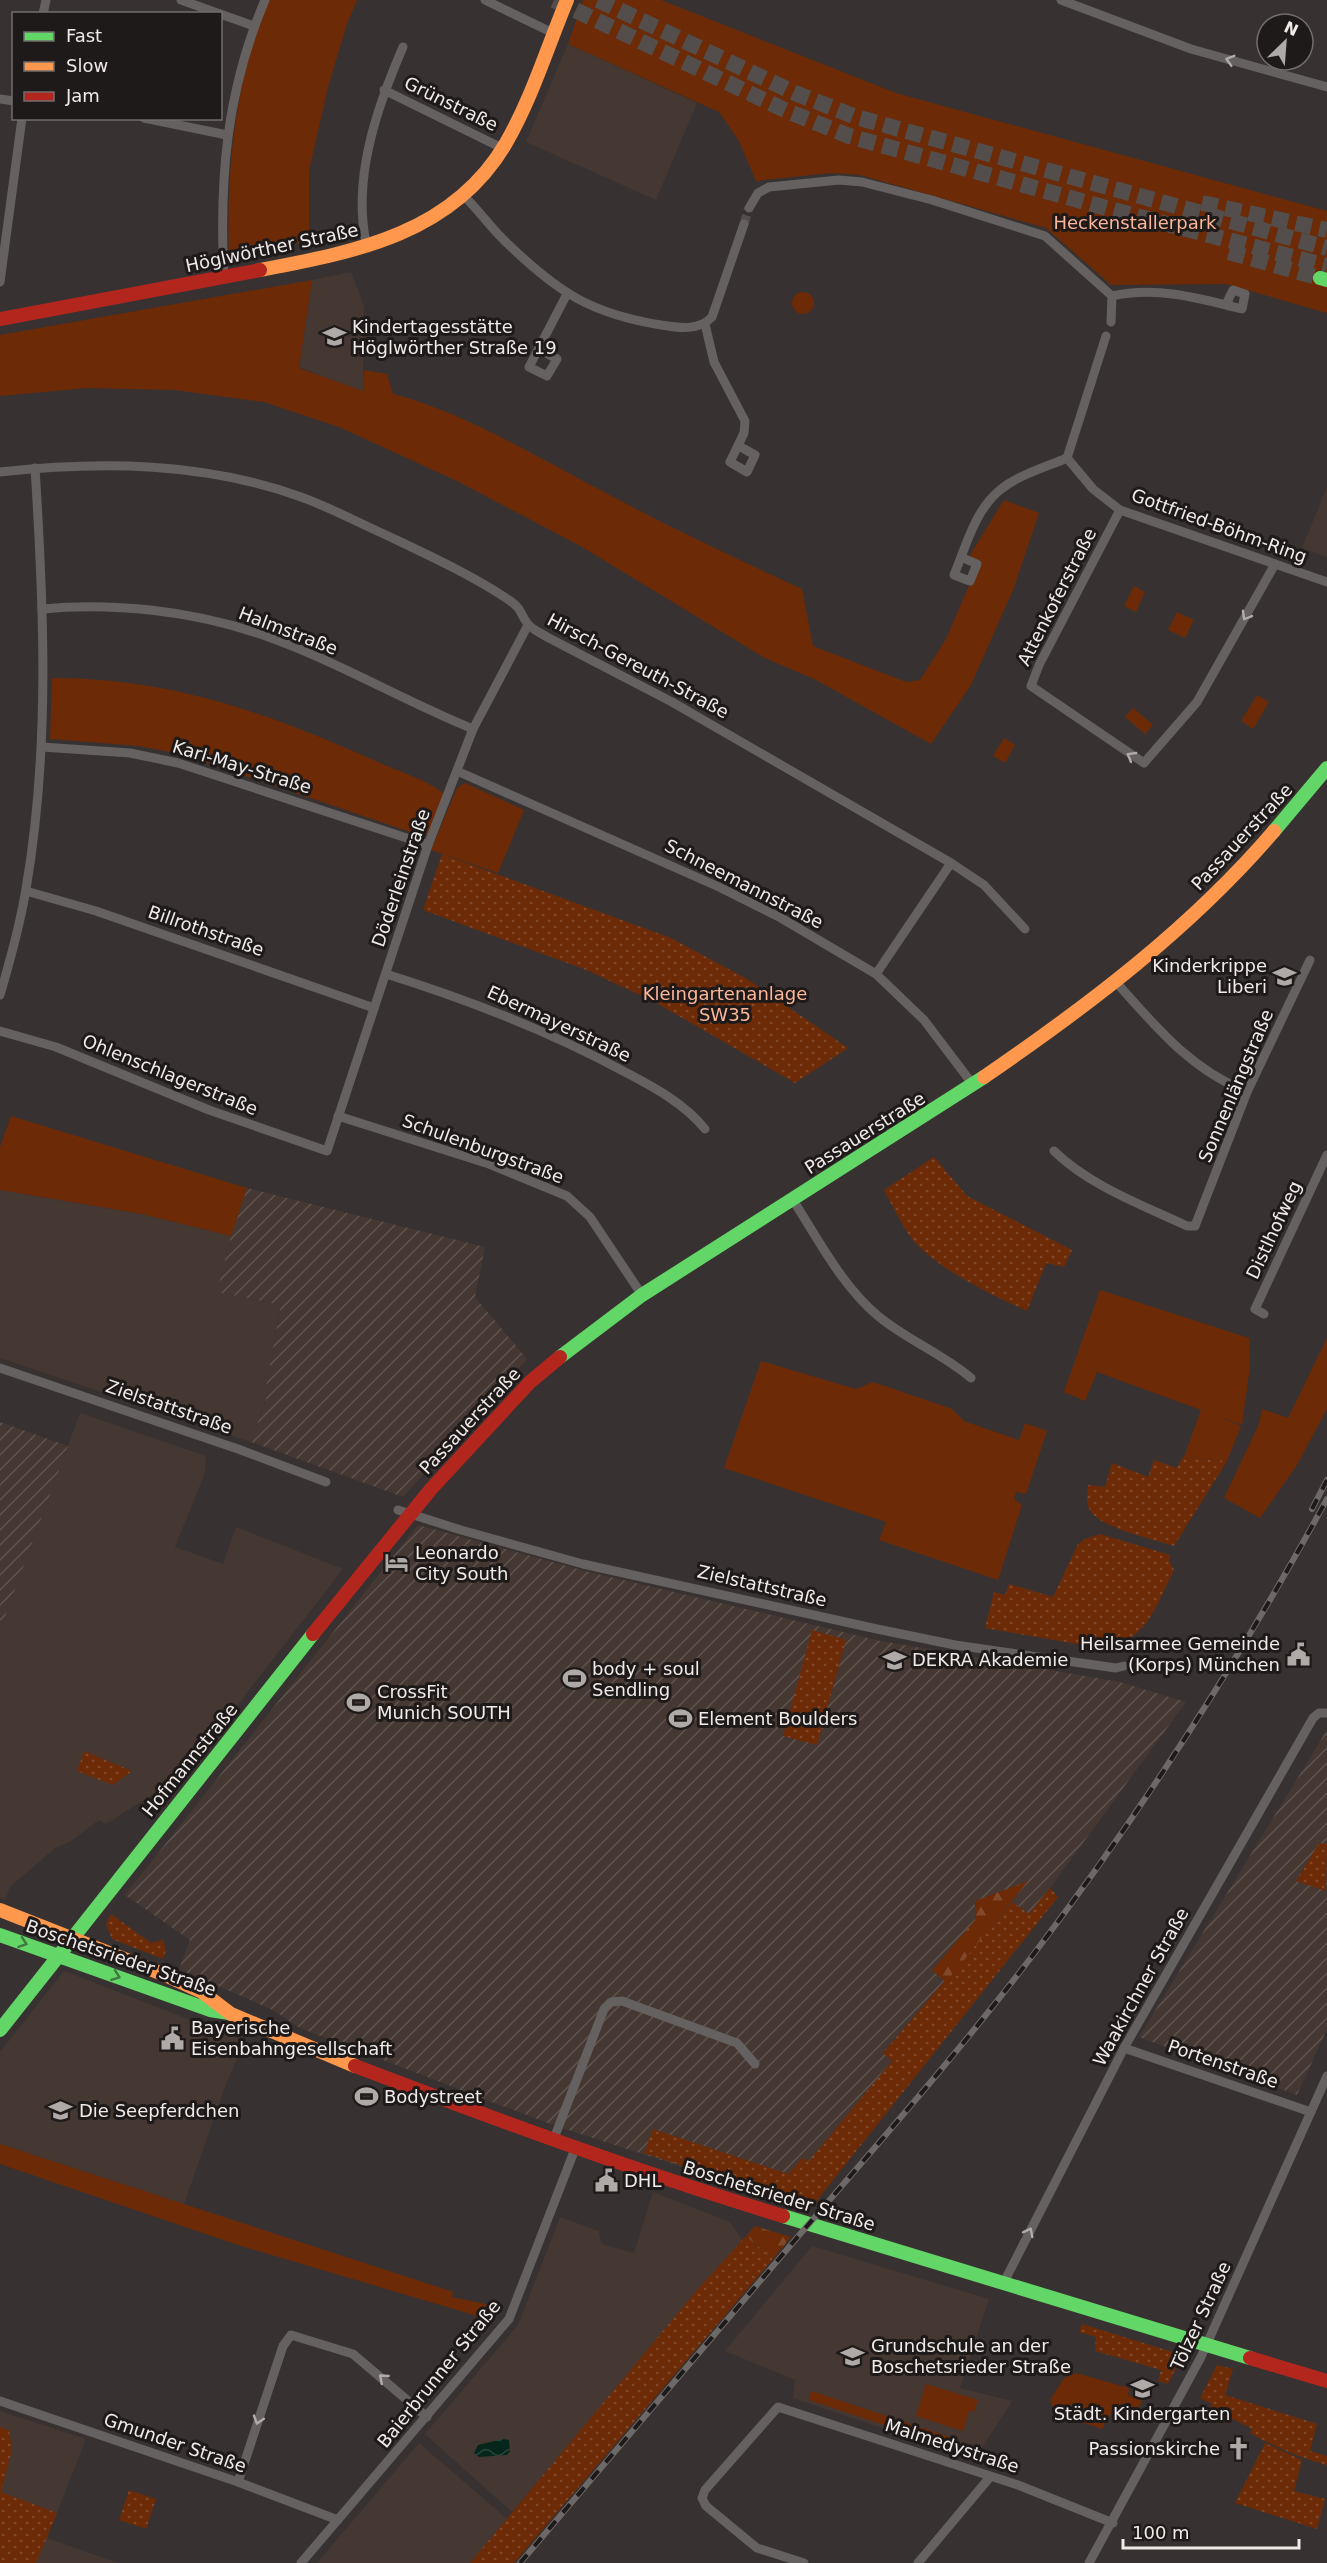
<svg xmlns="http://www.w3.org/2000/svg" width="1327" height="2563" viewBox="0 0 1327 2563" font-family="'DejaVu Sans',sans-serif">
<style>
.built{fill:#453732}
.industrial{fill:url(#industrial-furrows)}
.grass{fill:url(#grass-dots)}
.forest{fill:url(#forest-firs)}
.park{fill:#6c2a07}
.water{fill:url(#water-waves)}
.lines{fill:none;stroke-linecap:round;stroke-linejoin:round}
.street-tunnel{stroke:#534e4c;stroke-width:9;stroke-dasharray:9 4.5;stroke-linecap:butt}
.highway-tunnel{stroke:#534e4c;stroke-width:16;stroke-dasharray:16 8;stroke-linecap:butt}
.street{stroke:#646160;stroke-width:9}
.fast{stroke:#63d668;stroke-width:14}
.slow{stroke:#ff974d;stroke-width:14}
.jam{stroke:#b3261e;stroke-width:14}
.rail-casing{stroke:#6d6968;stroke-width:6}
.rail{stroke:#1e1a19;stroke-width:4;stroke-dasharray:11;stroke-linecap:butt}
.oneway{stroke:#b1acab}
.oneway2{stroke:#407840}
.labels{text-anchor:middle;stroke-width:6;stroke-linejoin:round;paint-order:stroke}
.street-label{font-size:18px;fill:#f0eae8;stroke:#1e1a19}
.park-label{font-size:18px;fill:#fcb69a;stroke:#1e1a19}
.poi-label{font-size:18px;fill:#f0eae8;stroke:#1e1a19;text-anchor:start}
</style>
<defs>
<pattern id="industrial-furrows" width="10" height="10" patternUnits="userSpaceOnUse" patternTransform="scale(1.5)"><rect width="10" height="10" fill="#453732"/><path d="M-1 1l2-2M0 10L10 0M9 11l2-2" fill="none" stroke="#605450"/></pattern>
<pattern id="grass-dots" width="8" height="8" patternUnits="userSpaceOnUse" patternTransform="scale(1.5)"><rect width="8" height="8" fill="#6c2a07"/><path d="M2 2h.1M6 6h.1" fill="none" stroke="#81492b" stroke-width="1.8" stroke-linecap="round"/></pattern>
<pattern id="forest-firs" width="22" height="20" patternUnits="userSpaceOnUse" patternTransform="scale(1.5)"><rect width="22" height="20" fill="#6c2a07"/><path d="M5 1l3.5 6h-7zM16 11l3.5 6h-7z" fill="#81492b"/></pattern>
<pattern id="water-waves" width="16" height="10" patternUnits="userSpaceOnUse" patternTransform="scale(1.5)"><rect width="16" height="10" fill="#05261b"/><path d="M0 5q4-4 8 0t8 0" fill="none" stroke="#2a463c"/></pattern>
</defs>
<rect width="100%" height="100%" fill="#373231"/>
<!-- built -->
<g class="built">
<polygon points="568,44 697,103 656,200 526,142"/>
<polygon points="351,272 364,306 363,392 299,367 312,280"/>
<polygon points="1327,487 1327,557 1302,548"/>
<polygon points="0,1190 142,1214 231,1236 218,1292 281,1305 265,1391 268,1392 251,1442 0,1358"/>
<polygon points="80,1413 206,1456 205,1473 175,1547 223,1564 236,1527 343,1569 184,1774 172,1779 169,1784 106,1824 99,1820 71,1841 55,1848 10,1887 5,1900 0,1898 0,1630"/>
<polygon points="64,1971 245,2041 226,2084 184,2204 0,2144 0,2052"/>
<polygon points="653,2192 730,2222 742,2240 512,2512 425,2434 518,2325 560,2217 599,2231 601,2244 634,2253"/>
<polygon points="812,2246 989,2299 960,2388 1012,2401 975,2459 793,2398 795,2380 725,2351"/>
<polygon points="0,2411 86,2439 47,2538 118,2563 0,2563"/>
<polygon points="419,2443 507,2519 470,2563 317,2563"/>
</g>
<!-- industrial -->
<g class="industrial">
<polygon points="247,1188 485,1247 475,1297 527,1359 403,1497 251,1442 268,1393 265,1391 281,1305 217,1292 231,1236"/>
<polygon points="0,1422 68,1446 0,1630"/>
<polygon points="418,1525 585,1571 881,1641 1120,1682 1186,1702 1050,1888 1029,1914 1012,1902 887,2048 884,2053 892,2061 779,2198 550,2124 300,2028 273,2010 179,1969 190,1940 125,1895"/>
<polygon points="1327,1730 1327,2029 1297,2095 1139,2037"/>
</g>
<!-- grass -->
<g class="grass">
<polygon points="442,854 671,938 747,979 848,1048 795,1083 653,1001 584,969 423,910"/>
<path d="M934 1157 967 1196 1072 1250 1064 1267 1046 1263 1027 1311C992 1295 932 1267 909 1235 900 1221 892 1205 884 1190Z"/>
<path d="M1183 1457 1227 1461 1174 1546C1153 1539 1104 1529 1091 1512 1085 1504 1087 1494 1088 1485L1105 1487 1112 1463 1148 1477 1154 1460 1177 1468Z"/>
<path d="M1100 1534 1170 1555 1169 1561 1174 1570C1155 1608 1147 1642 1100 1648L985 1628 994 1592 1005 1595 1009 1584 1053 1597 1078 1544 1085 1539Z"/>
<polygon points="812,1630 846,1640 817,1745 783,1736"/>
<polygon points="84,1751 132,1771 113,1785 77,1771"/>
<polygon points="1319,1843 1327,1844 1326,1891 1296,1881"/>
<polygon points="1050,1888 1058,1897 811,2208 644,2153 653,2129 788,2174 802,2158 809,2161 892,2061 883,2053 1012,1902 1029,1914"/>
<polygon points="111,1914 151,1943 163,1940 166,1950 163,1959 112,1939 106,1924"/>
<polygon points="746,2236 773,2259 514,2563 470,2563 697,2290"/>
<polygon points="1082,2324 1179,2354 1180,2360 1168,2384 1158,2381 1161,2370 1095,2351 1096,2337 1079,2332"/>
<path d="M1217 2365 1233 2369 1225 2395 1317 2424 1310 2451 1327 2456V2465C1300 2458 1275 2447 1250 2433L1252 2429 1233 2419 1228 2424 1207 2414 1212 2404 1200 2398Z"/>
<polygon points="0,2427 9,2430 12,2450 1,2492 57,2513 36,2563 0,2563"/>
<polygon points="1265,2443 1302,2460 1294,2491 1325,2499 1317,2529 1235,2503"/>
<polygon points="129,2490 156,2499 146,2529 119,2520"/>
</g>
<!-- forest -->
<g class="forest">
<polygon points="1028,1881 946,1982 932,1970 975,1920 975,1901"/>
<polygon points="755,2226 791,2237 773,2259 746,2236"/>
</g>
<!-- park -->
<g class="park">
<path d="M268 0H357L347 24 328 87 309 171V241L229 257C226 172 235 80 268 0Z"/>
<polygon points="583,0 661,0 896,93 1327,211 1327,313 1226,284 1111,285 1046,228 860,175 831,173 756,181 739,141 719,112 568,44"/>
<path d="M312 280 299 368 363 391 364 370 387 374 393 394C464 412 539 458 604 492 669 527 735 558 802 589L813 646 906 682 920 680 946 639 977 567 970 555 1004 500 1039 513 1013 590 971 685 931 744 816 680 765 658 582 547 459 482 339 427 264 402 174 390 87 388 0 396V335Z"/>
<circle cx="803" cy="303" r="11"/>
<polygon points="1134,586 1145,592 1136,612 1124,606"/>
<polygon points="1177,612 1194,620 1185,638 1168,630"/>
<path d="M52 678C173 678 271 714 380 763 400 772 429 780 445 795L429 833 422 836 184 755 139 746 50 739Z"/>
<polygon points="1257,695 1269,702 1253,729 1241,721"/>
<polygon points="1133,708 1153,725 1145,734 1125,717"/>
<polygon points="1004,738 1015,745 1005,763 993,756"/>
<polygon points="465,783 524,810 498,873 431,850 457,788"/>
<polygon points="11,1116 247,1188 231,1236 142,1214 0,1190 0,1147"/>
<polygon points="1100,1290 1249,1338 1250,1367 1242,1425 1219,1417 1241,1426 1227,1461 1184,1457 1201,1410 1097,1372 1085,1401 1064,1392"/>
<polygon points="1327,1338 1327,1409 1297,1465 1260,1518 1224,1498 1259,1424 1262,1409 1288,1418"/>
<polygon points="761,1361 856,1389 873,1382 952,1409 964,1421 1019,1440 1025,1423 1047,1431 1026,1494 1016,1492 1014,1499 1022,1505 998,1580 879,1540 886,1522 724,1468"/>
<polygon points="0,2144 435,2286 453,2292 452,2297 500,2307 488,2324 474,2315 241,2246 0,2164"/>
<polygon points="1076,2373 1129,2388 1128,2395 1142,2399 1136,2420 1113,2410 1102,2429 1055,2413 1050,2400 1064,2378"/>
<polygon points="926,2384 978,2400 974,2412 969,2411 963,2431 916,2416"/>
<polygon points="811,2391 956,2439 953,2448 809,2400"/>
</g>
<!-- water -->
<polygon class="water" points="503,2439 509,2440 510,2451 507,2455 479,2457 474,2453 478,2445"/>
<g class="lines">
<!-- street-tunnel -->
<polyline class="street-tunnel" points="744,224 749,208"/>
<!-- highway-tunnel -->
<g class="highway-tunnel">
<polyline points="554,0 787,111 849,136 1110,209 1327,266"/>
<polyline points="598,0 795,93 856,117 1327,248"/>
<polyline points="1202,203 1327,230"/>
<polyline points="1229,252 1320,278"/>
</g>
<!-- street -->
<g class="street">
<polyline points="181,0 220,14"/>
<polyline points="485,0 553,33"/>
<polyline points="1061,0 1191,49 1327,87"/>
<polyline points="43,14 46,0"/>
<polyline points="220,14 254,26"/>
<polyline points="384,90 502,148"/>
<polyline points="0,99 14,101"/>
<polyline points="144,118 227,135"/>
<path d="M462 194C479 210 492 230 509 245 559 293 592 314 661 325 679 328 699 331 712 317L744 224"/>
<polyline points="749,208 758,193 769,187 839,180 862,182 932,200 1045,236 1112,296 1111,322"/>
<path d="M367 247C351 181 377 107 403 47"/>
<path d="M224 279C219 180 226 92 265 0"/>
<polyline points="0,282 22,118"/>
<path d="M1112 296C1156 286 1199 298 1242 309L1245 294 1233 290 1228 300 1229 306"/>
<polyline points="705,324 714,362 745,421 744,433 730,462 747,472 755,455 739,446"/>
<polyline points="1106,336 1067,458 1093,489 1120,510 1327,582"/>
<polyline points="539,349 557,359 547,376 529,367 567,294"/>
<path d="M0 472C101 461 205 462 301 497 329 507 357 522 384 534 426 554 470 574 509 600 524 611 519 613 528 624 531 629 541 633 547 637L672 702 951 863 984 885 1025 929"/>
<polyline points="1120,510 1039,665 1031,686 1144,763 1197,702 1275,564"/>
<path d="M961 557 977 564 970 581 954 575C966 546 975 510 1000 490 1018 475 1046 467 1067 458"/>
<path d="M42 609C114 602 192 611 260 634 333 659 402 700 473 729"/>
<polyline points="42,747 130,753 178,763 428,845"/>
<polyline points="457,771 719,887 781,918 876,974 924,1020 974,1086"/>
<polyline points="26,891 96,911 374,1008"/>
<path d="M386 974C469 1000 547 1030 623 1071 652 1086 684 1103 705 1129"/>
<polyline points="876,974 951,863"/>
<path d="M1116 982C1156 1027 1190 1069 1247 1092"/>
<path d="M0 995C10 961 20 925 26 889 50 749 44 609 35 468"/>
<polyline points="0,1031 56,1047 209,1110 327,1151 428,845 473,729 528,625"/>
<polyline points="338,1116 489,1164 567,1196 590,1217 642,1295"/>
<path d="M1054 1151C1090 1186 1142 1205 1187 1226H1195L1247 1092 1310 960"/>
<path d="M793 1200C818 1239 842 1286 878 1316 907 1340 943 1354 971 1378"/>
<polyline points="1264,1314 1255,1309 1327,1155"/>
<polyline points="0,1368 238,1449 326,1482"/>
<polyline points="398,1510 461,1530 583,1564 877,1629 955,1645 1116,1668 1124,1666"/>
<polyline points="1124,2048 1311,2112"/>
<polyline points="553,2141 604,2009 611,2002 622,2001 737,2043 755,2064"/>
<polyline points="1003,2284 1124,2048 1313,1718 1319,1713 1327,1713"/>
<polyline points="0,2401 238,2482 338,2520"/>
<polyline points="238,2482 283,2346 291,2335 353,2354 427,2417"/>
<polyline points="301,2563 509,2319 575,2149"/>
<polyline points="804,2563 757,2548 706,2506 702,2498 705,2490 778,2407 1018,2485 1113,2523"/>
<polyline points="918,2563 990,2477"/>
<polyline points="1089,2563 1201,2357 1327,2076"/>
</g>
<!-- fast -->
<g class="fast">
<polyline points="1320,278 1327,280"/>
<polyline points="1274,831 1327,768"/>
<polyline points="560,1357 642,1295 984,1077"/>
<polyline points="0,1935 210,2010 229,2013"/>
<polyline points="0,2030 313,1634"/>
<polyline points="783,2216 1250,2358"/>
</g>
<!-- slow -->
<g class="slow">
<path d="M260 270C355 252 453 234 506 143 532 98 547 48 567 0"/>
<path d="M984 1077C1089 1005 1191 928 1274 831"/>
<polyline points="0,1910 165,1975 202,1992 231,2014 355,2066"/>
</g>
<!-- jam -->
<g class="jam">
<polyline points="0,319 260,270"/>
<polyline points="313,1634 431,1489 530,1382 560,1357"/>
<path d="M355 2066C497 2120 638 2172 783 2216"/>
<polyline points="1250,2358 1327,2381"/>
</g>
<defs>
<g id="rail">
<polyline points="1312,1509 1327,1480"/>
<path d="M520 2563C612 2455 703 2348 795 2240 877 2145 960 2051 1036 1951 1145 1807 1241 1657 1327 1499"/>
</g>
</defs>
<!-- rail casing -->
<use href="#rail" class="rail-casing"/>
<!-- rail -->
<use href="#rail" class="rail"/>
</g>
<!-- one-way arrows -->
<defs><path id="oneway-chevron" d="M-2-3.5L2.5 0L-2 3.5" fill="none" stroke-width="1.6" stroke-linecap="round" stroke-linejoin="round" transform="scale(1.5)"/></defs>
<g class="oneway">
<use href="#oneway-chevron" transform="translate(1230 60) rotate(-164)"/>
<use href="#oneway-chevron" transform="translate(1246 616) rotate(120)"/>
<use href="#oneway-chevron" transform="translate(1131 756) rotate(-150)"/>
<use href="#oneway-chevron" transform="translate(1029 2232) rotate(-63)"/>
<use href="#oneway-chevron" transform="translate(383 2378) rotate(-139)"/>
<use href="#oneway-chevron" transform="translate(258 2420) rotate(108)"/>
</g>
<g class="oneway2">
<use href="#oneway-chevron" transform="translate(23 1943) rotate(19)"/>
<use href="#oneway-chevron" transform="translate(116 1976) rotate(20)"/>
</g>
<!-- icons -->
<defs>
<symbol id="school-bare" viewBox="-9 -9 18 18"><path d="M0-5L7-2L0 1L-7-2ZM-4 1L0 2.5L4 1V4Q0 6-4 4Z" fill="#afaaa8" stroke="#1e1a19" stroke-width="2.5" paint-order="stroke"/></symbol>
<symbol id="hotel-bare" viewBox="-9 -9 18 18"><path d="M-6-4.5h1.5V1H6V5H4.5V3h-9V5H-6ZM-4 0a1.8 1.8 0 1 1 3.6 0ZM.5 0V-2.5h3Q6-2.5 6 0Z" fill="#afaaa8" stroke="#1e1a19" stroke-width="2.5" paint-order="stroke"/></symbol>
<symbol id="civic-bare" viewBox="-9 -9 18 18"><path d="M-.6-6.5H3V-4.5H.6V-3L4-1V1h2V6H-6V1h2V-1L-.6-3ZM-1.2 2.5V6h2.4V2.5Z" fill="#afaaa8" stroke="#1e1a19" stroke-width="2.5" paint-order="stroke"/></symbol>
<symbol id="university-bare" viewBox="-9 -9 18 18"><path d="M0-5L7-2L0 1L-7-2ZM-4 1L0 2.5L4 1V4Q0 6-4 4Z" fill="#afaaa8" stroke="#1e1a19" stroke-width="2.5" paint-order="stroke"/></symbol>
<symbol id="stadium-bare" viewBox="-9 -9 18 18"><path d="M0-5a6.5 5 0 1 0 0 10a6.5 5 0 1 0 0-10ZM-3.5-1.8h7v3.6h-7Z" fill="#afaaa8" stroke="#1e1a19" stroke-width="2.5" paint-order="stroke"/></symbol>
<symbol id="church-bare" viewBox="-9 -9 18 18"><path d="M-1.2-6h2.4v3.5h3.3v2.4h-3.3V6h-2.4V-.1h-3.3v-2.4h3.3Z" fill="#afaaa8" stroke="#1e1a19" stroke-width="2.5" paint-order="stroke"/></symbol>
</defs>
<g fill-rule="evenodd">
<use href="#school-bare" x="318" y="320" width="33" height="33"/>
<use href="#school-bare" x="1268" y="960" width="33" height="33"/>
<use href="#hotel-bare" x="380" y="1546" width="33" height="33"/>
<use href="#civic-bare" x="1282" y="1638" width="33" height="33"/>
<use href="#university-bare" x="878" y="1644" width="33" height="33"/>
<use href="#stadium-bare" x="558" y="1662" width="33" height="33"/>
<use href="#stadium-bare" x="342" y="1686" width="33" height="33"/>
<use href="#stadium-bare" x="664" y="1702" width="33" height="33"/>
<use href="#civic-bare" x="156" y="2022" width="33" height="33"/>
<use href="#stadium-bare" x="350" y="2080" width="33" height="33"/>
<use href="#school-bare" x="44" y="2094" width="33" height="33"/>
<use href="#civic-bare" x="590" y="2164" width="33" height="33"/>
<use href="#school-bare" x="836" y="2340" width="33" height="33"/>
<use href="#school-bare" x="1126" y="2372" width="33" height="33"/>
<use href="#church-bare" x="1222" y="2432" width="33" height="33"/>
</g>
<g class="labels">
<!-- street labels -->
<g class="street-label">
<text transform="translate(451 104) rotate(26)" y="6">Grünstraße</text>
<text transform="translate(272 248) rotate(-12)" y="6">Höglwörther Straße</text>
<text transform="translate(1219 526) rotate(20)" y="6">Gottfried-Böhm-Ring</text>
<text transform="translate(1057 597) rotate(-63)" y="6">Attenkoferstraße</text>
<text transform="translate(288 631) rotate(21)" y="6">Halmstraße</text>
<text transform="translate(638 666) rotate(28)" y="6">Hirsch-Gereuth-Straße</text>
<text transform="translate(242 767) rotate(17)" y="6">Karl-May-Straße</text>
<text transform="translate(1242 837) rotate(-47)" y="6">Passauerstraße</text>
<text transform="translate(401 878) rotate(-71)" y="6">Döderleinstraße</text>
<text transform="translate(744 884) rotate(27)" y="6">Schneemannstraße</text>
<text transform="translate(206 931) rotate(19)" y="6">Billrothstraße</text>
<text transform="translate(559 1024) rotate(25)" y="6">Ebermayerstraße</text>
<text transform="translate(170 1075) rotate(22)" y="6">Ohlenschlagerstraße</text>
<text transform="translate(1236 1086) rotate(-67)" y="6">Sonnenlängstraße</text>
<text transform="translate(865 1133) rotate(-32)" y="6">Passauerstraße</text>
<text transform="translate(483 1149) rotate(20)" y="6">Schulenburgstraße</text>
<text transform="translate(1274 1230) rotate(-65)" y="6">Distlhofweg</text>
<text transform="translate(169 1407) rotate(19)" y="6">Zielstattstraße</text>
<text transform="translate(470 1421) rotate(-47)" y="6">Passauerstraße</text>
<text transform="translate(762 1586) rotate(13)" y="6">Zielstattstraße</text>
<text transform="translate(190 1760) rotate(-51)" y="6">Hofmannstraße</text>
<text transform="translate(121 1958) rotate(19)" y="6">Boschetsrieder Straße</text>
<text transform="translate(1141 1987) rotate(-61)" y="6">Waakirchner Straße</text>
<text transform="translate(1223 2064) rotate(19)" y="6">Portenstraße</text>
<text transform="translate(779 2196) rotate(17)" y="6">Boschetsrieder Straße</text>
<text transform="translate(1201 2316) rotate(-65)" y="6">Tölzer Straße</text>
<text transform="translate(439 2374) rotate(-51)" y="6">Baierbrunner Straße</text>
<text transform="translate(175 2443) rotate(19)" y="6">Gmunder Straße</text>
<text transform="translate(952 2446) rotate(18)" y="6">Malmedystraße</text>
</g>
<!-- park labels -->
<g class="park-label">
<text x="1135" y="229">Heckenstallerpark</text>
<text x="725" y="1000">Kleingartenanlage<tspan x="725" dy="21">SW35</tspan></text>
</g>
<!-- poi labels -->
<g class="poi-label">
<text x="352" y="333">Kindertagesstätte<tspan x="352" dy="21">Höglwörther Straße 19</tspan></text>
<text x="1267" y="972" text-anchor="end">Kinderkrippe<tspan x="1267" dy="21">Liberi</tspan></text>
<text x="415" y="1559">Leonardo<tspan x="415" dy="21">City South</tspan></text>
<text x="1280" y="1650" text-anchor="end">Heilsarmee Gemeinde<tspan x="1280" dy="21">(Korps) München</tspan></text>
<text x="912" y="1666">DEKRA Akademie</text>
<text x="592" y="1675">body + soul<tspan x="592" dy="21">Sendling</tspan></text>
<text x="377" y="1698">CrossFit<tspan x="377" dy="21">Munich SOUTH</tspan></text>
<text x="698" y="1725">Element Boulders</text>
<text x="191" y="2034">Bayerische<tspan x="191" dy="21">Eisenbahngesellschaft</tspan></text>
<text x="384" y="2103">Bodystreet</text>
<text x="79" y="2117">Die Seepferdchen</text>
<text x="624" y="2187">DHL</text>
<text x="871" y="2352">Grundschule an der<tspan x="871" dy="21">Boschetsrieder Straße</tspan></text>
<text x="1142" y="2420" text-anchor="middle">Städt. Kindergarten</text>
<text x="1220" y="2455" text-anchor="end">Passionskirche</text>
</g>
</g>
<!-- legend -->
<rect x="12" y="12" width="210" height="108" fill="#1e1a19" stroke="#726d6c" stroke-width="1.5"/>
<rect x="24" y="32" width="30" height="9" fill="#63d668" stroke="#726d6c" stroke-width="1.5"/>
<text x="66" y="42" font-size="18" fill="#f0eae8">Fast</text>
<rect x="24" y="62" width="30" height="9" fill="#ff974d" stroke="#726d6c" stroke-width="1.5"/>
<text x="66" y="72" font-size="18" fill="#f0eae8">Slow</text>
<rect x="24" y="92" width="30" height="9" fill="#b3261e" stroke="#726d6c" stroke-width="1.5"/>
<text x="66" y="102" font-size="18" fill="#f0eae8">Jam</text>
<!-- north arrow -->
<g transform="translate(1285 42) rotate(25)"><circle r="28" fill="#1e1a19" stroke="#726d6c" stroke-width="1.5"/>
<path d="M0-4.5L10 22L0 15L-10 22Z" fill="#afaaa8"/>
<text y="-9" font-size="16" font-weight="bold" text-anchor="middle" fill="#f0eae8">N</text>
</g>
<!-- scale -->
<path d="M1123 2539v9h176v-9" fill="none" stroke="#f0eae8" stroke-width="3"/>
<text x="1132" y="2539" font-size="18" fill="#f0eae8" stroke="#1e1a19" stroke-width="4.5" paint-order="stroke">100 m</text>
</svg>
